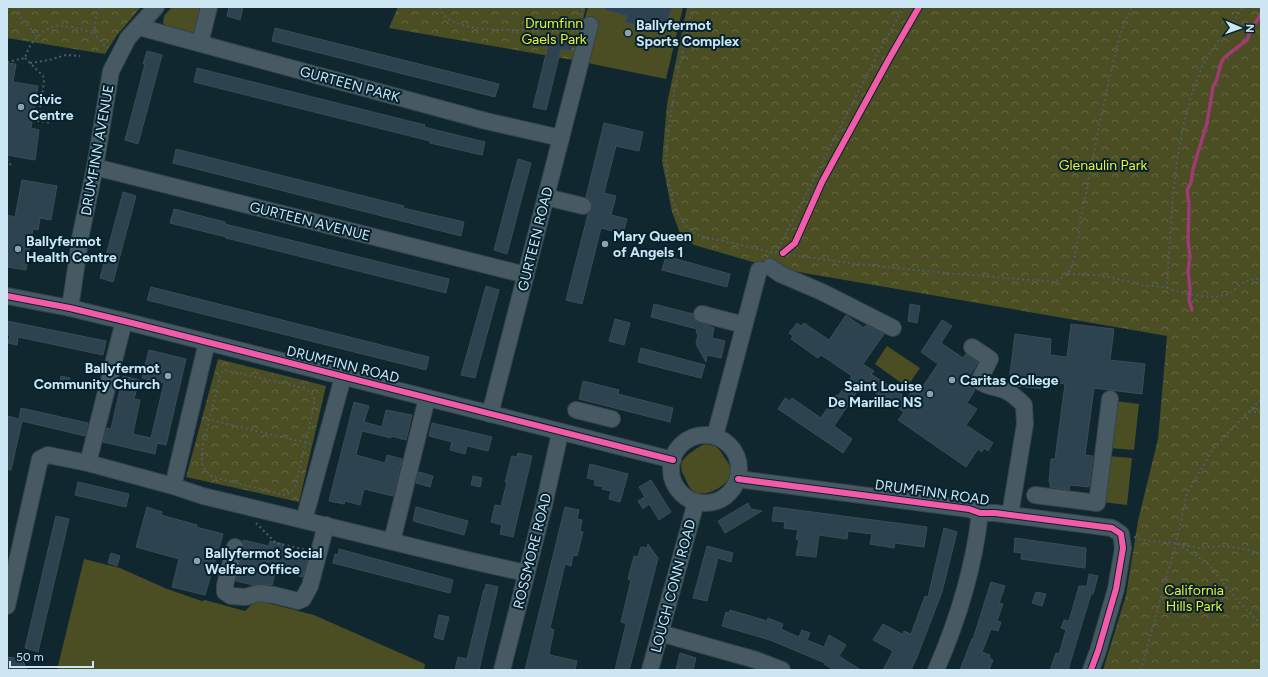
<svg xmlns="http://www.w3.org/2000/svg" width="1268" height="677" viewBox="0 0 1268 677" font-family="Figtree,sans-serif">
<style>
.grass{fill:#4b4e22}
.park{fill:url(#park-crowns)}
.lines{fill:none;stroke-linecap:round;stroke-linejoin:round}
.stream{stroke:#9e3b73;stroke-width:3.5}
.building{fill:#2e4350;stroke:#3b4c56}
.minor-casing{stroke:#33444b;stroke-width:18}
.path{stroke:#4c5d65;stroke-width:2;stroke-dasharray:2 3;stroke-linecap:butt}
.minor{stroke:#475a63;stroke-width:16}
.cycleway-casing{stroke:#06222e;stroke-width:8}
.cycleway{stroke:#f35aa7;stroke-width:6}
.poi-dot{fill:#8aa3af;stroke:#06222e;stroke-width:1.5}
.labels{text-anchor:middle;stroke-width:4;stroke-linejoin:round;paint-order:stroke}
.park-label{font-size:14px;fill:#edee32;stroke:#06222e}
.poi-label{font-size:14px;font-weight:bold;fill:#cce6f4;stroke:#06222e;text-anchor:start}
.street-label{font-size:14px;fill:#cce6f4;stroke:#06222e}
</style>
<defs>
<pattern id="park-crowns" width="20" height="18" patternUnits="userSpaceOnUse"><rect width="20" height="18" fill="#4b4e22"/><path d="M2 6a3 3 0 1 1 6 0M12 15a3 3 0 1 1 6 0" fill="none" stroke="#646843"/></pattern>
</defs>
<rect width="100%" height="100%" fill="#102730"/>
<!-- grass -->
<g class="grass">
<polygon points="172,7 204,7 197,37 170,30 163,23 164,16"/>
<polygon points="588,7 683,7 666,79 573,60"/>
<polygon points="887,346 920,368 907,387 875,364"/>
<polygon points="1115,401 1139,404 1134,450 1109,448"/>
<path d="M706 444C715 445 719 448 723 455 725 459 730 464 731 469 733 484 705 500 693 491 689 488 686 480 684 476 677 464 684 457 693 451 697 448 701 445 706 444Z"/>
<polygon points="1107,456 1132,458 1127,505 1102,502"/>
<polygon points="84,559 120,568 167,589 202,601 205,600 245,611 256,600 314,615 425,664 424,670 57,670"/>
</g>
<!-- park -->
<g class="park">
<polygon points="7,7 141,7 117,35 105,54 7,38"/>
<polygon points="398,7 586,7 573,60 389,28"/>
<polygon points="687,7 1261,7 1261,670 1103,670 1126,595 1138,521 1158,439 1167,336 770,267 694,245 681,236 672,212 662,161 667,104"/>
<polygon points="218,359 326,386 299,502 186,477"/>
</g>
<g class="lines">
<!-- stream -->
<polyline class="stream" points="1192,310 1189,300 1190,289 1188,271 1190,256 1188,242 1189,204 1187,190 1191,183 1193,169 1207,123 1213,87 1217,79 1221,63 1224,58 1230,53 1247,40 1250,32 1261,14"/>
</g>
<!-- building -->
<g class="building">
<polygon points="229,7 243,7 240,20 227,16"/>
<polygon points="605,7 672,7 666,26 636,18 634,25 625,22 627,16 605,10"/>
<polygon points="275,28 499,84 495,97 272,41"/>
<polygon points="537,35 573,42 571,51 561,49 546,110 533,107 548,46 535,44"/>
<polygon points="147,51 162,55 138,144 125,140 145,64 143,64"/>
<polygon points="7,63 16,64 13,82 38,86 31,128 39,130 35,160 7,155"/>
<polygon points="197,68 425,125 424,127 485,142 482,155 430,143 430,141 194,82"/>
<polygon points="604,123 643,132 639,151 616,146 604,193 616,196 611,215 627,219 623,234 601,228 582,304 566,300 588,214 592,208 591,200 586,197"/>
<polygon points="176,149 404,206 403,208 464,222 461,236 173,163"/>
<polygon points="518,159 531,163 507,254 494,250"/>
<polygon points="22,180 57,186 51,220 40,218 38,230 33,229 26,270 7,267 7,215 15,217"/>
<polygon points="123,192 136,196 113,282 100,278"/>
<polygon points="174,209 225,222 225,224 449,279 446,293 226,238 226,237 170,223"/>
<polygon points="666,256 730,274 727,287 662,270"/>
<polygon points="486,286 499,290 475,378 461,375"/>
<polygon points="151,287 429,357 426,370 147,300"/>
<polygon points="654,304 693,314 696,321 714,328 712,338 725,341 721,358 707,355 706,362 696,344 698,334 696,333 697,329 651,317"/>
<polygon points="910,304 920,306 917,323 908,321"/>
<polygon points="846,315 864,328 866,325 884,334 863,364 874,371 871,374 907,398 912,391 915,393 917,390 919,392 938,364 921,352 942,320 952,326 941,343 963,358 966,354 978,362 965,383 975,390 967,403 977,409 966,425 993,443 988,451 984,448 982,452 978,449 966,467 898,420 904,412 862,384 834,426 852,439 843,453 778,409 785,398 790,401 792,398 821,418 836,395 838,396 852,376 821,355 818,358 791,339 793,336 789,333 797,323 801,326 804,323 829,340"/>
<polygon points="615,319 630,323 624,345 609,341"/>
<polygon points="7,321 106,341 103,355 18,337 17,345 8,343 10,336 7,335"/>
<polygon points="1071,324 1114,329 1110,360 1145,364 1142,394 1094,388 1085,455 1093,456 1089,487 1070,485 1069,490 1050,487 1050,482 1049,482 1051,459 1055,459 1065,384 1046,381 1045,389 1016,386 1009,382 1015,334 1051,339 1050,355 1067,357"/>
<polygon points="641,348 705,365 701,378 638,362"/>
<polygon points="149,350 186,359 166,445 157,443 155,454 103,442 107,428 111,429 123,376 139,380 134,399 140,400 133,434 151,438 164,383 142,378"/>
<polygon points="61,376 70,378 68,389 59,387"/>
<polygon points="583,381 619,390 618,394 673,408 670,422 579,399"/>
<polygon points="354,402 369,406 364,422 382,427 386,410 412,415 406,440 391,436 391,438 362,431 356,455 385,463 387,455 402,459 393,496 364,489 360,505 345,501 344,504 329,501"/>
<polygon points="21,408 88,423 85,436 22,421 11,470 7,469 7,416 19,419"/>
<polygon points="432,423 492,437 488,451 467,446 465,454 450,450 452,442 429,436"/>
<polygon points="518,453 532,456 513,537 500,534 502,525 491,522 495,505 501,506 507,482 505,482 512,456 517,457"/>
<polygon points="590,464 628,474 620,502 609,499 611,491 602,489 603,487 594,485 595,480 587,478"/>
<polygon points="419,472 433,476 430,487 416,483"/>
<polygon points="473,476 482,478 480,487 471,485"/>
<polygon points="651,480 671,512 659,520 649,504 643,509 638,501 645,497 639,487"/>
<polygon points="78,482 129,494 126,507 75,495"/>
<polygon points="748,503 751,509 762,511 725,533 718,521"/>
<polygon points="147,507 162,512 161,515 197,525 196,527 223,534 205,595 172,587 179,559 136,547"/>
<polygon points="416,507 468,521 464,535 413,521"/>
<polygon points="565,507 579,510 577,519 582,520 580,531 583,532 577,556 573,555 571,566 565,564 550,628 554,630 549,653 550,654 550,655 577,661 575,670 525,670"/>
<polygon points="774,507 927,527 924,547 895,543 894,548 870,544 872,534 848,531 847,539 819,535 816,557 796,555 799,540 796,539 798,530 784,528 785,522 772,521"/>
<polygon points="56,516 69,519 38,652 25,648"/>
<polygon points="944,528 957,532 942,592 917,657 911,670 883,670 893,651 873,640 883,624 902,634 904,631 911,634 925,596 928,597"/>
<polygon points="1015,538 1086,548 1085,568 1021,559 1022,553 1014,552"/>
<polygon points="243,540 269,546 270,541 283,544 282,549 308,555 303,577 276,570 272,585 259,584 253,585 236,581 244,549"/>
<polygon points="648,544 658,558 634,652 629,670 615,670 626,624 621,622 631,580 628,579 634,556 638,557 641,547 647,548"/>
<polygon points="707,546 733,553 731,562 718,558 707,601 693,598"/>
<polygon points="339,549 453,580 450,593 333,563 335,554 338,555"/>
<polygon points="111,553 120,556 117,566 108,563"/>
<polygon points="1089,574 1098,576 1093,594 1091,594 1068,670 1050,670 1056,653 1059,654 1066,630 1061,628 1064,620 1069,621 1079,586 1087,586"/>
<polygon points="991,582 1005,586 999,603 1003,604 997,621 1001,622 998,631 991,629 982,652 990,655 989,658 993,660 989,670 960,670 972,639 973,639"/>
<polygon points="486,584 498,587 479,670 455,670 458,657 467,659 484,589 485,590"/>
<polygon points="1036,592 1046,594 1042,606 1032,603"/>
<polygon points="730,610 767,621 768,618 783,624 781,629 799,637 802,630 810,633 807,640 824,647 829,635 846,645 839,656 861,670 834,670 824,664 825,663 770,640 722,626 726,612 729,613"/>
<polygon points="439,615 449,617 443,640 434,637"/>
<polygon points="680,653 696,658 693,670 676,670"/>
<polygon points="7,657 22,659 27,670 7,670"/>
</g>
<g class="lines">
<defs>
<g id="minor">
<polyline points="139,27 486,121 561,138"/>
<polyline points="200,43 209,7"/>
<polyline points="95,167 526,275"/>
<polyline points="546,197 583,206"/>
<polyline points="770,267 780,274 822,292 893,328"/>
<polyline points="7,296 70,308 124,321 673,460"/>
<polyline points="70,308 81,234 95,167 111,71 128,38 156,7"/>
<polyline points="702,314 744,325"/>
<polyline points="207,342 173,486 203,496 472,561 526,573"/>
<path d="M972 347 990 359 979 381C989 388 994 386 1004 390 1012 393 1018 399 1024 405L1025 424 1010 515"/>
<polyline points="576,410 612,419"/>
<polyline points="490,414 590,25"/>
<circle cx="705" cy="469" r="34"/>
<polyline points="715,436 759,270"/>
<polyline points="88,463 124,321"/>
<polyline points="738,479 969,509 980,513 995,513 1112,528 1121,534 1123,548 1116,589 1098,651 1091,670"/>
<polyline points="1035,495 1097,503 1110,399"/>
<polyline points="304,520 343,377"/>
<polyline points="392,541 427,398"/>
<polyline points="235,547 225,585 225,592 231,596 246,597 258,593 274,595 298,601 303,599 310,586 326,525"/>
<polyline points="7,606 40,459 48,455 88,463 173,486"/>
<polyline points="660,633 756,660 782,670"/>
<polyline points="502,670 544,505 560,433"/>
<polyline points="650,670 696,502"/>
<path d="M936 670C958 620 974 567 980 513"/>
</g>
</defs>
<!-- minor casing -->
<use href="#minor" class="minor-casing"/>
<!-- path -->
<g class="path">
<polyline points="18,7 21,18 38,37"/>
<path d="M99 7C96 13 94 27 95 33 97 39 104 44 108 48"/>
<path d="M440 7C447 41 551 28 577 26"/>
<polyline points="692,7 674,92 666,152 667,173 673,202 679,216 687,227 700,236 776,253"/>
<path d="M904 7 877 55 776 253 865 265 947 273 1054 282C1059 279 1066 276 1069 272 1078 254 1078 232 1082 213 1091 170 1098 127 1108 85 1114 58 1119 31 1132 7"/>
<polyline points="581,15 583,7"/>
<polyline points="25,58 43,76 44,82 38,121 52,123"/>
<path d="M7 62 25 58C26 54 28 50 30 46 35 38 47 27 58 26 70 25 84 30 95 34"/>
<polyline points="30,63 49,60 66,55 80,56"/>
<polyline points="7,159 12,167"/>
<path d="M1068 274 1097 275 1123 280 1144 286H1156L1167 288C1172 215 1172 136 1202 67 1212 45 1231 28 1243 7"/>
<path d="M1167 288C1178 293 1213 300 1225 295 1232 293 1237 287 1243 283 1248 280 1255 280 1261 278"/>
<path d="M225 370 304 388C313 392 315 396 314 406L295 487 291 492 284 495 213 477C202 470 201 462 202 449L220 377 222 372Z"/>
<polyline points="1249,412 1261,412"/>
<polyline points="202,418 311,444"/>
<polyline points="256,523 276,543 307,550"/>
<polyline points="1134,537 1148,541 1176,543 1198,548 1223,546 1244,549 1261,554"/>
<polyline points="1178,544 1207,563 1236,599 1261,624"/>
<polyline points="1141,670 1176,543 1187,494 1213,449 1248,412 1261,400"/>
</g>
<!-- minor -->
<use href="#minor" class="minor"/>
<defs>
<g id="cycleway">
<polyline points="783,253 795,243 822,182 889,59 919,7"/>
<polyline points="7,296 70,308 124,321 673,460"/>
<polyline points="738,479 969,509 980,513 995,513 1112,528 1121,534 1123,548 1116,589 1098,651 1091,670"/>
</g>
</defs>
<!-- cycleway casing -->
<use href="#cycleway" class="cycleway-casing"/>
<!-- cycleway -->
<use href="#cycleway" class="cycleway"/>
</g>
<!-- markers -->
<g class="poi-dot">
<circle cx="628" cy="33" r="4"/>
<circle cx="21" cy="107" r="4"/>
<circle cx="605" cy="244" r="4"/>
<circle cx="18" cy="249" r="4"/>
<circle cx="168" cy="376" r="4"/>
<circle cx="952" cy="380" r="4"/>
<circle cx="930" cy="394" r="4"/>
<circle cx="197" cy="561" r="4"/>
</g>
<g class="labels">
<!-- park labels -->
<g class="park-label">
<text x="554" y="28">Drumfinn<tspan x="554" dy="16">Gaels Park</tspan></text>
<text x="1103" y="170">Glenaulin Park</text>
<text x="1194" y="595">California<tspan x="1194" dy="16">Hills Park</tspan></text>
</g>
<!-- poi labels -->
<g class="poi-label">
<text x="636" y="30">Ballyfermot<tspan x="636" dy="16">Sports Complex</tspan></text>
<text x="29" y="104">Civic<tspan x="29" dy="16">Centre</tspan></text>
<text x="613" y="241">Mary Queen<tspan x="613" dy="16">of Angels 1</tspan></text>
<text x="26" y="246">Ballyfermot<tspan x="26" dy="16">Health Centre</tspan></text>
<text x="160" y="373" text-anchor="end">Ballyfermot<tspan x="160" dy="16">Community Church</tspan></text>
<text x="960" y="385">Caritas College</text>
<text x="922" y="391" text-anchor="end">Saint Louise<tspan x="922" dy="16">De Marillac NS</tspan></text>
<text x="205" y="558">Ballyfermot Social<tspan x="205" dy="16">Welfare Office</tspan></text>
</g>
<!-- street labels -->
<g class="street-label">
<text transform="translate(350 84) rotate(15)" y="5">GURTEEN PARK</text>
<text transform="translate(97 150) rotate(-80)" y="5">DRUMFINN AVENUE</text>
<text transform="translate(310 221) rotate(14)" y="5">GURTEEN AVENUE</text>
<text transform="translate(535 239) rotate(-76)" y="5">GURTEEN ROAD</text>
<text transform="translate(343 364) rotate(14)" y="5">DRUMFINN ROAD</text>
<text transform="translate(932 492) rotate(8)" y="5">DRUMFINN ROAD</text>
<text transform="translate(532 551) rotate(-76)" y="5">ROSSMORE ROAD</text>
<text transform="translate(673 586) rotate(-75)" y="5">LOUGH CONN ROAD</text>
</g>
</g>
<!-- border -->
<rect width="1268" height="677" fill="none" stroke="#cce6f4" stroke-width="16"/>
<!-- north arrow -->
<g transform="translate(1240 28) rotate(92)" stroke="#06222e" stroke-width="3" paint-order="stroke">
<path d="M0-3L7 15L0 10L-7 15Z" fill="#cce6f4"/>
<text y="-6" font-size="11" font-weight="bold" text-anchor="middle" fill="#cce6f4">N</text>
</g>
<!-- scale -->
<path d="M10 661v6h83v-6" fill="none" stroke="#cce6f4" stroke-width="2"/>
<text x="16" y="661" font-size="12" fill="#cce6f4" stroke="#06222e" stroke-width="3" paint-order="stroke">50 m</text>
</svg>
